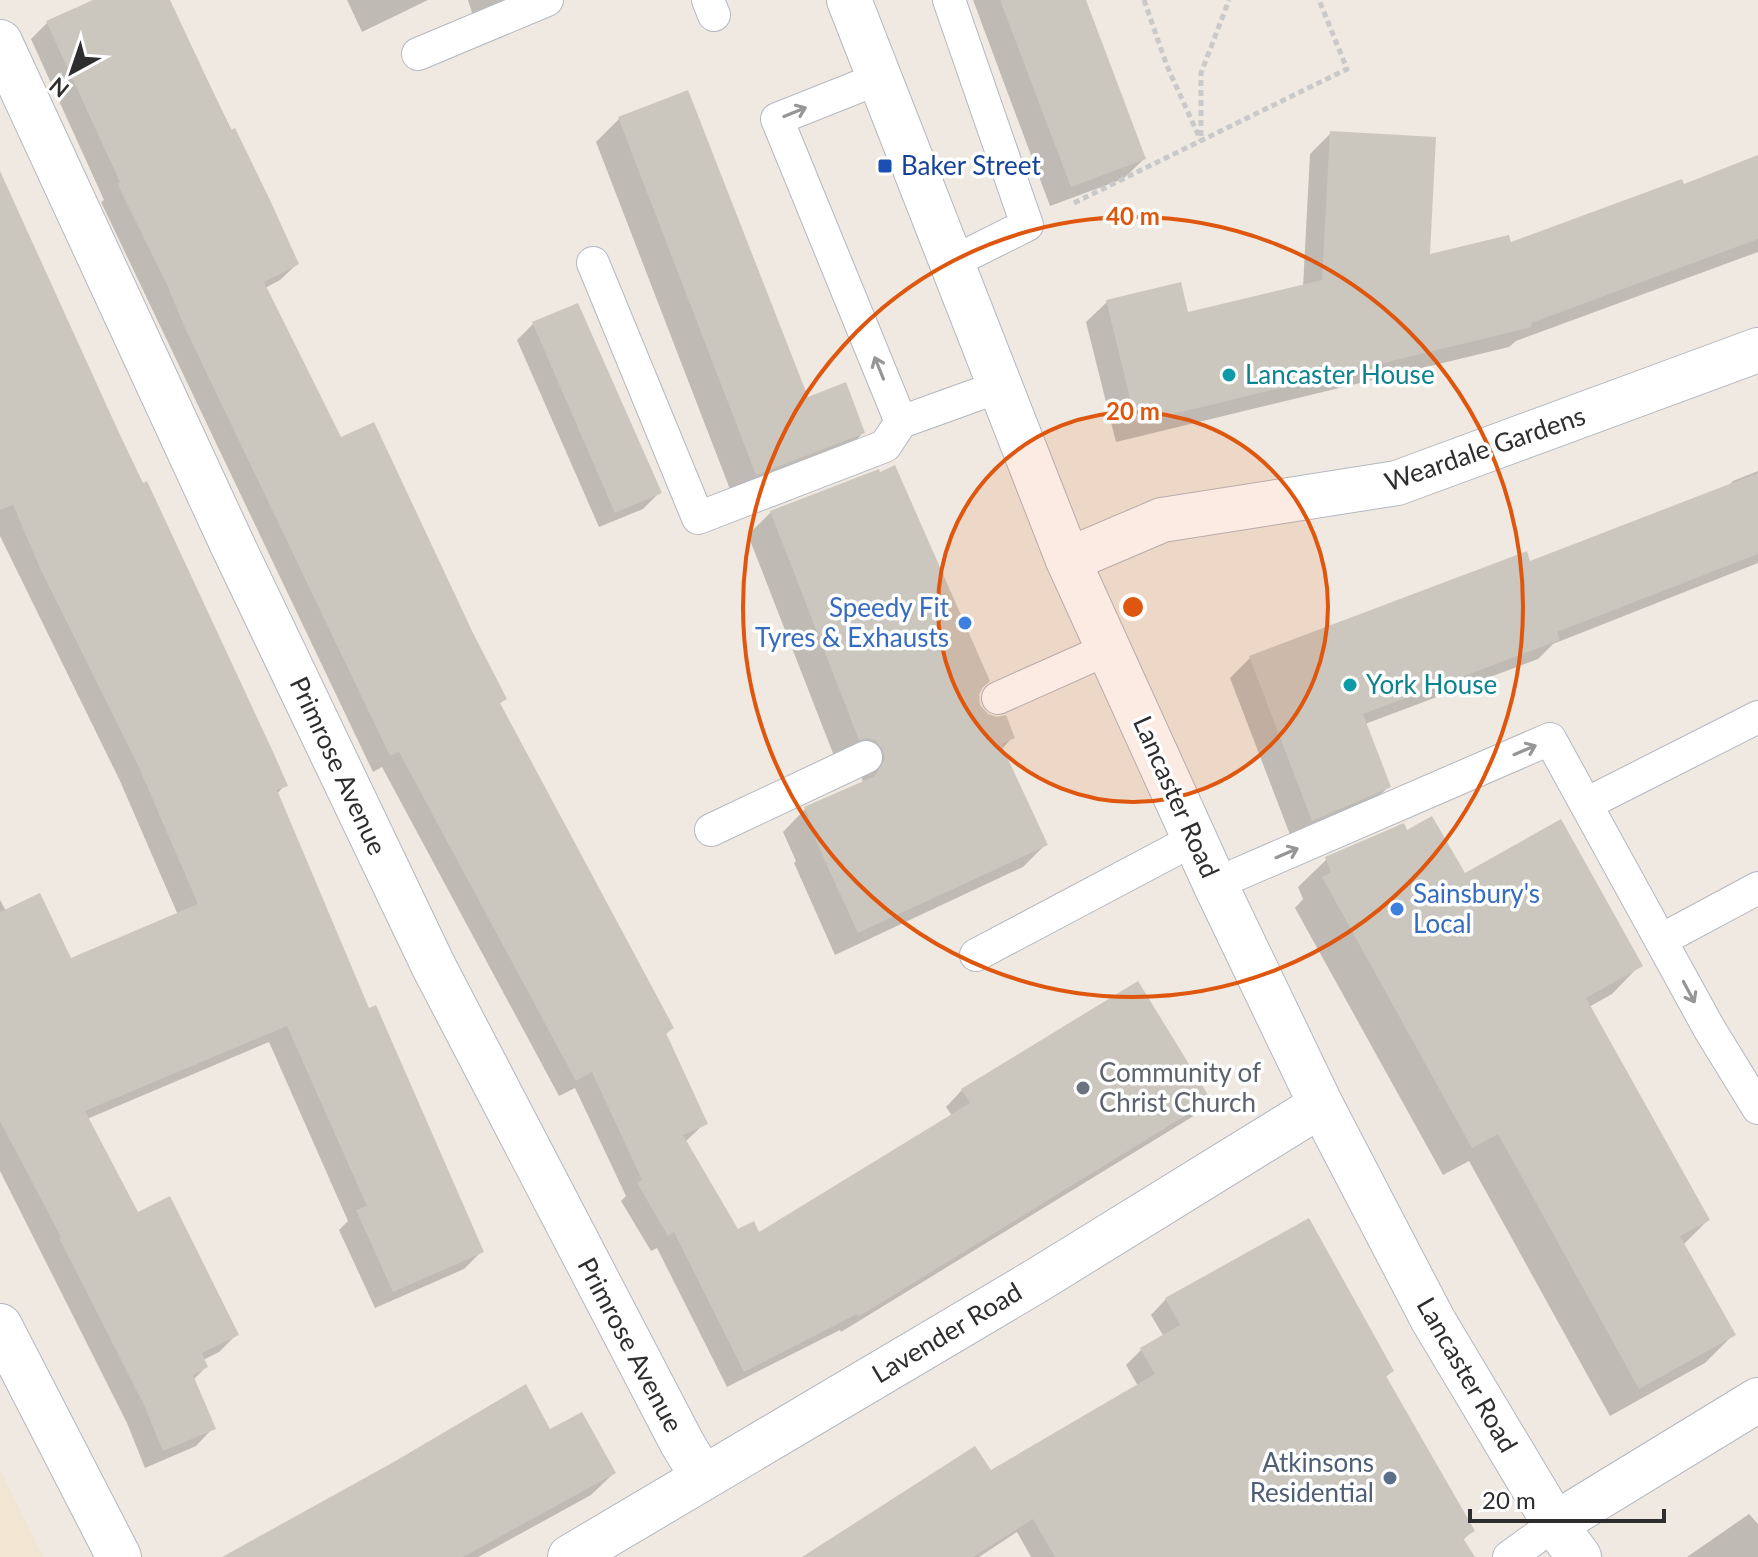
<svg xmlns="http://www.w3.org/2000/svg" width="1758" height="1557" viewBox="0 0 1758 1557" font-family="Lato,sans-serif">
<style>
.education{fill:#f0e6d1}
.shadow{fill:#0003}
.building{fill:#cbc7bf}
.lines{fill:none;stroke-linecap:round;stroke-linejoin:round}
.service-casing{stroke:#b4b7c1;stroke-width:34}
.minor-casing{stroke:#b4b7c1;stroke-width:46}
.tertiary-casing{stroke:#b4b7c1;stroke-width:46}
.path{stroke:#c9c9c9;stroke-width:5;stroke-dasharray:6 4;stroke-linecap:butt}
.service{stroke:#fff;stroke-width:32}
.minor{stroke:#fff;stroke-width:44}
.tertiary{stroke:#fff;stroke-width:44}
.oneway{stroke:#969696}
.ring{fill:none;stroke:#df570e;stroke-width:4}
.transit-dot{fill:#1a4fb4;stroke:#fff;stroke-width:3}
.culture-dot{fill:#0f9aa8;stroke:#fff;stroke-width:3}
.shop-dot{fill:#3f7fe0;stroke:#fff;stroke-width:3}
.worship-dot{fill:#6b7280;stroke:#fff;stroke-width:3}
.service-dot{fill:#5c6f8a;stroke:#fff;stroke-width:3}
.labels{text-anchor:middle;stroke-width:7;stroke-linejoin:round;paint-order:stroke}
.transit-label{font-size:26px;fill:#164399;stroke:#fff;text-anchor:start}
.culture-label{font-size:26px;fill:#0d838f;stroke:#fff;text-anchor:start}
.street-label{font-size:26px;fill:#2e2e2e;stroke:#fff}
.shop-label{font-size:26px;fill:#366cbe;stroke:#fff;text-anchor:end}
.worship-label{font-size:26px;fill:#5b616d;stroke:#fff;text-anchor:start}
.service-label{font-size:26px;fill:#4e5e75;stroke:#fff;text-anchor:end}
.centre{fill:#df570e;stroke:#fff;stroke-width:4}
.ring-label{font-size:24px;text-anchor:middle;font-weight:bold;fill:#df570e;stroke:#fff;stroke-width:7;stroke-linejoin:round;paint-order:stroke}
</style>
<rect width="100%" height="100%" fill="#efe9e1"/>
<!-- education -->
<polygon class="education" points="0,1470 43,1557 0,1557"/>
<!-- shadow -->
<g class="shadow">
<polygon points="97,0 168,0 297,264 280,280 265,288 340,440 471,634 505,699 499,704 672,1028 665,1035 705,1123 685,1142 737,1231 759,1234 952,1116 946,1107 962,1090 1209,1100 1192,1117 841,1332 840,1330 727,1387 657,1248 651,1251 621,1201 626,1196 575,1088 559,1096 382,767 373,772 101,202 104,200 31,39 47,23"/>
<polygon points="347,0 428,0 362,32"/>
<polygon points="468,0 520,0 473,16"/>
<polygon points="973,0 1084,0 1144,159 1123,179 1050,206"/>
<polygon points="619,119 807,399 863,433 840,456 733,497 596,142"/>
<polygon points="1331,133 1428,256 1509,245 1683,187 1758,157 1758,252 1516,341 1509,347 1116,442 1086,322 1107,302 1187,315 1303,287 1310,154"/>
<polygon points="0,182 285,785 277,794 368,1010 482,1251 464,1269 375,1308 339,1230 348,1221 269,1042 87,1119 137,1215 236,1335 219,1352 203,1360 206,1367 193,1380 213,1428 196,1446 145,1468 127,1423 0,1171 0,900 6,911 70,961 178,915 120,781 0,536"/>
<polygon points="533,324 659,493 643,509 599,527 517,340"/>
<polygon points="1758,471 1758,563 1553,644 1538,659 1365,724 1388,787 1369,806 1292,840 1230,678 1250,658 1529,563 1726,488 1733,481"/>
<polygon points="771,512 980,688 977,695 978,706 1013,737 1001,750 1046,844 1023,867 835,955 794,863 796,861 783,832 805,809 863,784 861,773 836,761 748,535"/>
<polygon points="1406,833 1464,876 1640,965 1612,994 1589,1007 1708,1220 1683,1245 1733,1335 1705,1363 1610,1416 1469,1161 1443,1175 1295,908 1303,899 1298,887 1327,859"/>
<polygon points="1166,1299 1392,1371 1385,1378 1472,1531 1462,1541 1472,1557 1031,1557 1017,1532 979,1557 806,1557 990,1473 1138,1386 1126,1365 1141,1350 1164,1337 1151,1315"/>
<polygon points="550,1432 614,1473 591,1495 478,1557 226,1557"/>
<polygon points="1749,1514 1758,1524 1758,1557 1687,1557"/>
</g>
<!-- building -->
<g class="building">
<polygon points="93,0 170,0 231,130 235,128 269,198 299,264 264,282 341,437 374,422 473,633 507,699 500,703 674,1028 666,1033 708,1124 683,1135 738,1229 754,1221 759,1232 970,1103 961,1089 1138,981 1211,1100 858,1317 857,1314 744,1372 674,1232 668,1236 637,1183 642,1180 592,1072 576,1081 399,752 390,756 185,328 168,287 117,183 120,182 46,21"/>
<polygon points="1000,0 1086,0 1146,159 1071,187"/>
<polygon points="688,90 808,397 846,382 865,433 756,475 618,117"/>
<polygon points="1330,131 1436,137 1430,254 1509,235 1511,242 1682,179 1684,184 1758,155 1758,239 1531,323 1532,327 1136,423 1106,300 1181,282 1188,312 1322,280"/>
<polygon points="0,171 120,435 143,483 147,481 274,754 288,786 277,790 369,1008 376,1005 484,1252 393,1292 356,1210 367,1206 287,1026 85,1111 138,1212 170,1196 239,1335 202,1353 208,1367 193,1375 216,1429 163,1451 144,1405 59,1238 61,1237 0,1121 0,912 40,893 71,958 198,904 137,763 40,568 13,505 0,510"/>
<polygon points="578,303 662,493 615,513 532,322"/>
<polygon points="895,465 990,681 982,688 979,695 980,705 988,714 997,717 1006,715 1015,738 1001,744 1048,845 858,933 815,839 818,838 804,807 875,776 885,759 883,750 876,741 867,738 859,740 770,511 879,469 880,472"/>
<polygon points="1758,473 1758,554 1557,632 1560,640 1363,714 1391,787 1312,821 1249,656 1527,551 1530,561"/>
<polygon points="1432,816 1465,873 1561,819 1643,966 1586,998 1710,1220 1680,1236 1736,1335 1639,1389 1498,1134 1472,1148 1322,877 1331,872 1325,857 1404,823 1407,830"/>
<polygon points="1309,1218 1394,1371 1386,1376 1475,1531 1463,1538 1475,1557 1055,1557 1033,1519 973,1557 802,1557 975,1446 991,1470 1155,1374 1140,1348 1180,1325 1165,1298"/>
<polygon points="526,1384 550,1429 582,1412 616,1473 463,1557 222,1557 392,1463"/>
</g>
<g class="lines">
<defs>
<g id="service">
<polyline points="708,0 714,15"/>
<polyline points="949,0 1027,225 953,262"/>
<polyline points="418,54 547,0"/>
<polyline points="880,78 777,119 901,422 998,387"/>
<polyline points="593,263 698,518 885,446 901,422"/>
<polyline points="998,698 1108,649"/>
<polyline points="1586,804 1758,717"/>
<polyline points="711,830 866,757"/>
<polyline points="1215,884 1550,739 1710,1030 1758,1108"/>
<polyline points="1661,940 1758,888"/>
<polyline points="976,955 1195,839"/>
<polyline points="1509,1557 1555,1524"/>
</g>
<g id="minor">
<polyline points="0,42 232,544 434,967 682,1443 703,1478"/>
<polyline points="1068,560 1162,520 1397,483 1758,350"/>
<polyline points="0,1326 119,1557"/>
<polyline points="1555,1524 1758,1400"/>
<polyline points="570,1557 1036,1281 1321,1105"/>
</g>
<polyline id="tertiary" points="849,0 1068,560 1215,884 1321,1105 1433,1320 1555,1524 1579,1557"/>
</defs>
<!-- service casing -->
<use href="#service" class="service-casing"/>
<!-- minor casing -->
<use href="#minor" class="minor-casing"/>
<!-- tertiary casing -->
<use href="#tertiary" class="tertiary-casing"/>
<!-- path -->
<g class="path">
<polyline points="1144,0 1167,66 1201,141"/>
<polyline points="1201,136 1201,73 1229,0"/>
<polyline points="1074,203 1347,69 1319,0"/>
</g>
<!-- service -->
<use href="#service" class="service"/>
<!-- minor -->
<use href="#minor" class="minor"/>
<!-- tertiary -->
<use href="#tertiary" class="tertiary"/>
</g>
<!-- one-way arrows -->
<defs><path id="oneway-shaft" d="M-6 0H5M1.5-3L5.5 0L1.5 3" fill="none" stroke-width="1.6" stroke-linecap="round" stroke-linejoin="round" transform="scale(2)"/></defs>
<g class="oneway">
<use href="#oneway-shaft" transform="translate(795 112) rotate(-22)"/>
<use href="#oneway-shaft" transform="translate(879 368) rotate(-112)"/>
<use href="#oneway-shaft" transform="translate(1525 750) rotate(-23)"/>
<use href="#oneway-shaft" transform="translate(1287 853) rotate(-23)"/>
<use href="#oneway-shaft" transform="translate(1689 992) rotate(62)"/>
</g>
<!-- distance rings -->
<circle cx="1133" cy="607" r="195" fill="#df570e" fill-opacity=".12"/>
<g class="ring">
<circle cx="1133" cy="607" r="195"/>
<circle cx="1133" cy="607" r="390"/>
</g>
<!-- markers -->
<rect class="transit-dot" x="877" y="158" width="16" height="16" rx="4"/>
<g class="culture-dot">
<circle cx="1229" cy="375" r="8"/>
<circle cx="1350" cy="685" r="8"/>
</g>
<g class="shop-dot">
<circle cx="965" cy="623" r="8"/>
<circle cx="1397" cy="909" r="8"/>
</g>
<circle class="worship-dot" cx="1083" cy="1088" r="8"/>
<circle class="service-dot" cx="1390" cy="1478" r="8"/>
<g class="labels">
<!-- transit labels -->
<g class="transit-label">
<text x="901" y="175">Baker Street</text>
</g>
<!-- culture labels -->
<g class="culture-label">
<text x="1245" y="384">Lancaster House</text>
<text x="1366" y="694">York House</text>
</g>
<!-- street labels -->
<g class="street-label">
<text transform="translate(1485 449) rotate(-19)" y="9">Weardale Gardens</text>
<text transform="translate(338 766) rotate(65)" y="9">Primrose Avenue</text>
<text transform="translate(1176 797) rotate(66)" y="9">Lancaster Road</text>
<text transform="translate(947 1333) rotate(-31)" y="9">Lavender Road</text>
<text transform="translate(630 1345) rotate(62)" y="9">Primrose Avenue</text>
<text transform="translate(1467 1375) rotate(60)" y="9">Lancaster Road</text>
</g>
<!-- shop labels -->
<g class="shop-label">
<text x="949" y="617">Speedy Fit<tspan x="949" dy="30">Tyres &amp; Exhausts</tspan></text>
<text x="1413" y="903" text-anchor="start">Sainsbury's<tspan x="1413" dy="30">Local</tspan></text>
</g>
<!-- worship labels -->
<g class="worship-label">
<text x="1099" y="1082">Community of<tspan x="1099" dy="30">Christ Church</tspan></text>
</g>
<!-- service labels -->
<g class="service-label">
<text x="1374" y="1472">Atkinsons<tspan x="1374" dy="30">Residential</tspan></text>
</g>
</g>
<circle cx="1133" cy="607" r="12" class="centre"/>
<g class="ring-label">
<text x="1133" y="225">40 m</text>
<text x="1133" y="420">20 m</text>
</g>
<!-- north arrow -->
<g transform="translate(72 72) rotate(220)" stroke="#ffffff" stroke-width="6" paint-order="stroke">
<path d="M0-6L14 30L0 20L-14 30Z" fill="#2e2e2e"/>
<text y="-12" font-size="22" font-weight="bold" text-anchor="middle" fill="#2e2e2e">N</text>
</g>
<!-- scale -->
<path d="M1470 1509v12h194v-12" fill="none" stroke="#2e2e2e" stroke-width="4"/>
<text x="1482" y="1509" font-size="24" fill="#2e2e2e" stroke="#ffffff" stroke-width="6" paint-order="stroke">20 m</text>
</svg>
